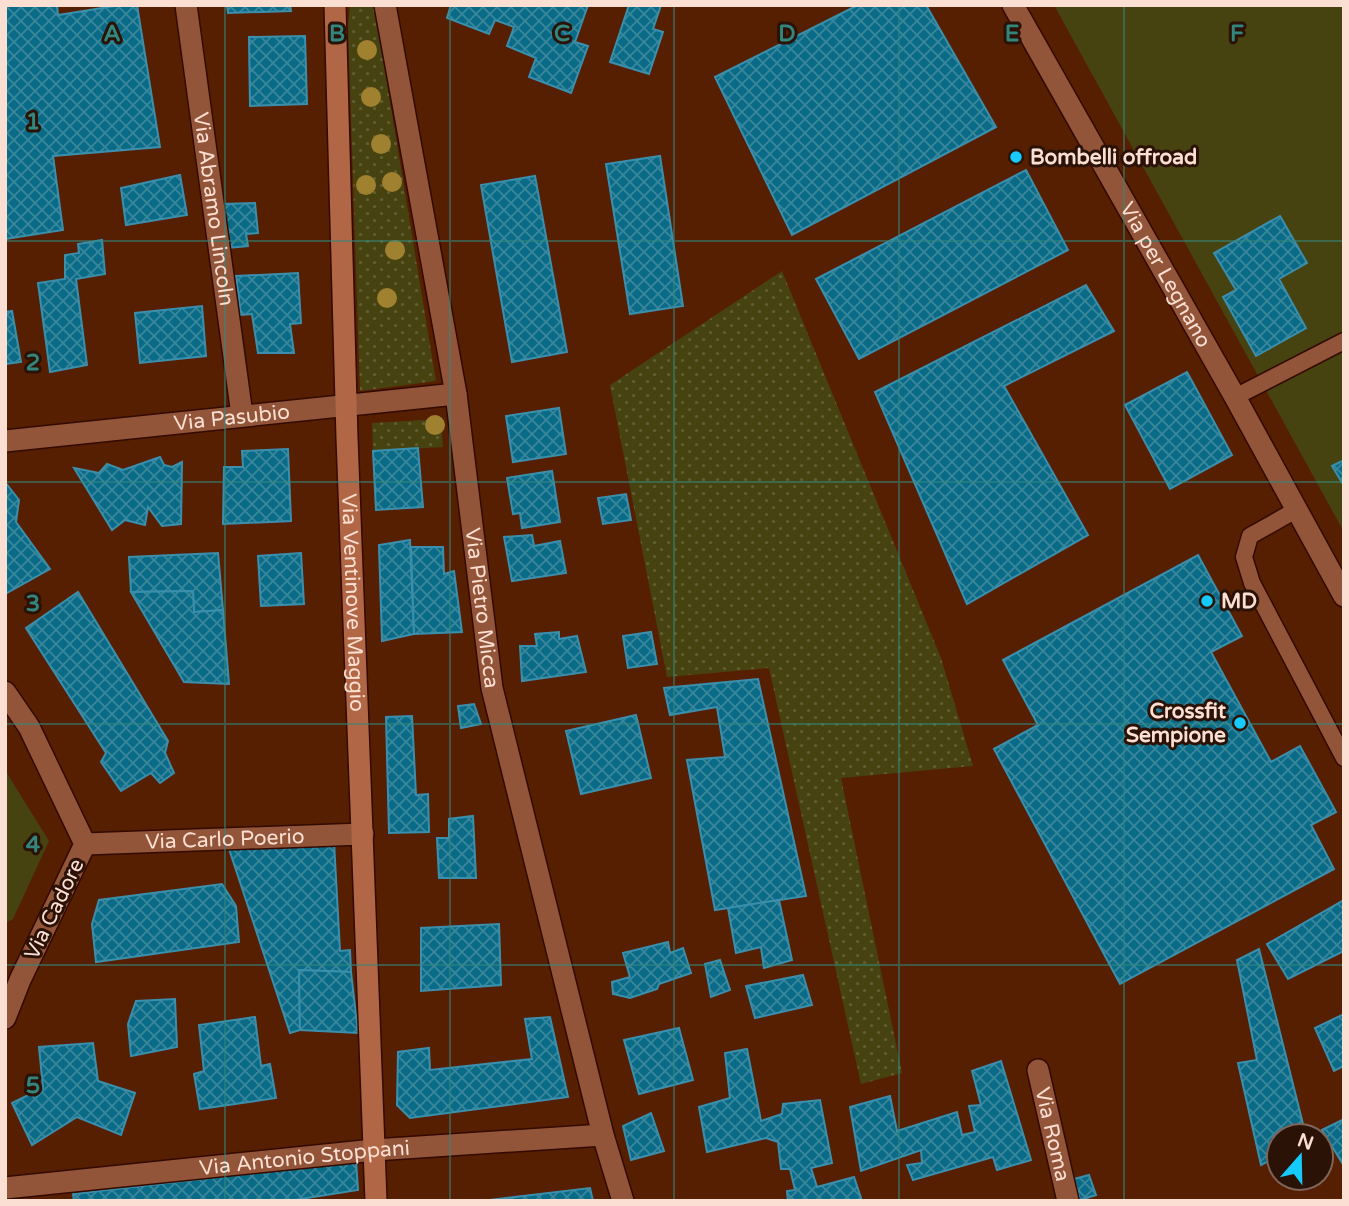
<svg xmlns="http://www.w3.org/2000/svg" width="1349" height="1206" viewBox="0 0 1349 1206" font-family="'Varela Round',sans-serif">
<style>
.grass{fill:url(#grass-dots)}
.park{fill:#474311}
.building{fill:url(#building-cross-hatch);stroke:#3c8fac;stroke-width:2}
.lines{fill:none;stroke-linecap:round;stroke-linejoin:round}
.lane-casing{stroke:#330a00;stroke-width:19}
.street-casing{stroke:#330a00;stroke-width:24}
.secondary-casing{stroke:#330a00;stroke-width:24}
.lane{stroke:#92553a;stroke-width:16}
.street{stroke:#92553a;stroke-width:21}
.secondary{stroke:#b16745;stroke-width:21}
.tree{fill:#a08130}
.grid{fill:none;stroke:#33867d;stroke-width:2;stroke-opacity:0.55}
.poi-dot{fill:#16cafb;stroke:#2b1207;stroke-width:2.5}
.labels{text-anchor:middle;stroke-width:6;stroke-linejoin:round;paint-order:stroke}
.poi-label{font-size:21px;font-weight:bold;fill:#fcdfd3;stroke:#2b1207;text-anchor:start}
.street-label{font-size:21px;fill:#fcdfd3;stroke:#2b1207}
.grid-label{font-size:23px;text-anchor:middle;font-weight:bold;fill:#33867d;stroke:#2b1207;stroke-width:6;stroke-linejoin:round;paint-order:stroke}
</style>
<defs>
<pattern id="grass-dots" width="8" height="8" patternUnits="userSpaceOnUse" patternTransform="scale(1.75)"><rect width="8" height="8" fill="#474311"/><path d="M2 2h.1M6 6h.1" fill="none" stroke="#625e33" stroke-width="1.8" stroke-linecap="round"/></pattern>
<pattern id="building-cross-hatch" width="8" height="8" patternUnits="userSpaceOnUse" patternTransform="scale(1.75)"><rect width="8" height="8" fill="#096b87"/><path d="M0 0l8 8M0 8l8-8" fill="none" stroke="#3a879c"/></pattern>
</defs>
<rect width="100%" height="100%" fill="#561f01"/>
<!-- grass -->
<g class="grass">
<polygon points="350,5 374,5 436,381 360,391 348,26"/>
<polygon points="782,271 941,658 973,766 841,778 902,1073 861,1084 769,668 667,677 610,385"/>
<polygon points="441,419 443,447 373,451 372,423"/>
</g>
<!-- park -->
<g class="park">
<polygon points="1054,5 1344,5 1344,532"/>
<polygon points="5,770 49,841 13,919 5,923"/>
</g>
<!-- building -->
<g class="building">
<polygon points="5,5 57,5 58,15 121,5 137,5 160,147 53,156 63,230 5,239"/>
<polygon points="227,5 290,5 291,11 228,13"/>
<polygon points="451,5 588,5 575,42 588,46 571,93 529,77 536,58 507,46 514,27 495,20 489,34 447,18"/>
<polygon points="629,5 661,5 653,29 663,32 649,74 610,62"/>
<polygon points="858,5 926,5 996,127 792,235 715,77"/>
<polygon points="305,36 307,104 250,106 249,37"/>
<polygon points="660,156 683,306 630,314 606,164"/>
<polygon points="1026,170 1068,250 859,359 816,279"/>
<polygon points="180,175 187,215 126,225 121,188"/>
<polygon points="535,176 567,352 512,362 481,185"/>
<polygon points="255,203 258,233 246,234 248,246 228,248 222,204"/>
<polygon points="1280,216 1307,263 1279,279 1306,328 1256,356 1223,297 1236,290 1214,253"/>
<polygon points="102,240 105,274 76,279 87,365 50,372 38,283 65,279 65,255 79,253 78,244"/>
<polygon points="298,273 301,323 290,324 294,353 258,353 252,314 241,315 236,276"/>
<polygon points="1086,285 1114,331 1004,386 1088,535 967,604 875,392"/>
<polygon points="202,306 206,356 140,363 135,313"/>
<polygon points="12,311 21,362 5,364 5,312"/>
<polygon points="1187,372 1232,455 1170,489 1125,405"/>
<polygon points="559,408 566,454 513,462 506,416"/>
<polygon points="418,448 423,507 376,510 373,451"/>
<polygon points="288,449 291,521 223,524 224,467 243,467 242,451"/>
<polygon points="160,457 164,465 172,467 182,462 181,524 162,526 148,507 145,525 125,520 112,530 74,468 99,473 107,464 123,470"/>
<polygon points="1344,460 1344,486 1332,466"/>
<polygon points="552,471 560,522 522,528 520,513 513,514 507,478"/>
<polygon points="5,482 19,500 16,522 50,569 5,594"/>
<polygon points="626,494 631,520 603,524 598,498"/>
<polygon points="532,535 534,546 560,541 566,573 512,581 504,537"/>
<polygon points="410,540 414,634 382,641 379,545"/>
<polygon points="411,547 443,547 444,574 454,571 462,632 414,634"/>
<polygon points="218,553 223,610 194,612 193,591 131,592 129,557"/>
<polygon points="301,553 304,604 261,606 258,556"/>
<polygon points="1198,555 1242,636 1211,652 1271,762 1300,746 1336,812 1311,825 1334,869 1120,984 994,749 1038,725 1003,660"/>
<polygon points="193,591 194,612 223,610 229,684 184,682 131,592"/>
<polygon points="78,592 168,741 165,753 174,773 160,783 151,773 121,791 101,762 106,753 26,628"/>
<polygon points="559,632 559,639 577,636 586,672 522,681 520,646 537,646 535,634"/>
<polygon points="651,632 657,664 628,668 623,636"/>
<polygon points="758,679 806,896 715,910 687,760 725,757 717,707 670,715 664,688"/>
<polygon points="474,704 481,724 461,728 458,706"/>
<polygon points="636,715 651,778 581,794 566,731"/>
<polygon points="412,716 416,795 428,794 429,832 389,833 386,717"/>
<polygon points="473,816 476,878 439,878 437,838 449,838 449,819"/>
<polygon points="334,842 340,951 350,950 351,972 299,970 300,1030 290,1033 229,849"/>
<polygon points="222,884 236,906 239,942 96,962 92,924 99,900"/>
<polygon points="779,900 792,960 764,968 761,947 736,953 728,908"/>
<polygon points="1344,900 1344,951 1288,979 1267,944"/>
<polygon points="499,924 501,985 421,991 421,928"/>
<polygon points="668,942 670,953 683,948 691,973 659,984 657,989 630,998 613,994 612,982 630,977 623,953"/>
<polygon points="1259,949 1306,1136 1279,1136 1279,1156 1261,1165 1238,1063 1257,1060 1237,960"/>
<polygon points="720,960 730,990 711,997 705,964"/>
<polygon points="299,970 351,972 358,1033 300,1030"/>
<polygon points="803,975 812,1005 755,1018 746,986"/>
<polygon points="175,999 177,1047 131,1056 128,1024 136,1001"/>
<polygon points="1344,1014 1344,1066 1334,1071 1315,1028"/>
<polygon points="255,1017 261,1066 270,1064 276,1098 200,1109 194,1074 204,1071 199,1025"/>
<polygon points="550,1017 568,1097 410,1118 397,1105 398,1052 429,1048 430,1070 532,1059 525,1019"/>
<polygon points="679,1028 693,1080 639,1094 624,1040"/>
<polygon points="93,1043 98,1081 135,1093 121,1135 77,1117 32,1145 12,1103 43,1088 39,1047"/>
<polygon points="747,1049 761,1121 782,1114 783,1104 820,1100 832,1163 811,1168 817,1187 854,1177 862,1201 788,1201 787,1191 795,1190 790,1169 781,1169 778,1142 766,1138 707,1152 699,1107 730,1098 725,1053"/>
<polygon points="1001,1061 1031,1160 997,1170 993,1157 913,1180 907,1165 922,1163 921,1150 861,1171 850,1107 890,1096 897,1131 957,1112 962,1135 975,1132 969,1106 981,1105 972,1071"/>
<polygon points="651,1113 664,1151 631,1160 623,1126"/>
<polygon points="1344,1119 1344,1166 1322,1130"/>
<polygon points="356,1161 358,1190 288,1201 74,1201 73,1194"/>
<polygon points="1089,1175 1096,1195 1080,1200 1074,1179"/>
<polygon points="590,1188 593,1201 481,1201"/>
</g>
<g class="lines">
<defs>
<g id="lane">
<polyline points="1235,397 1344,341"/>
<polyline points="1296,510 1250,536 1244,557 1252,583 1344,758"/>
</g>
<g id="street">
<path id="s1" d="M186 5 242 415"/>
<path id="s2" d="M385 5 456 394 492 688 603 1135 623 1201"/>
<path id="s3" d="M1013 5 1235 397 1344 596"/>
<path id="s4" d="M5 441 456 394"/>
<polyline points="5,692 29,727 85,844 20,980 5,1018"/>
<path id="s5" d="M85 844 363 834"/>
<path id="s6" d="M1038 1070 1068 1201"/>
<path id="s7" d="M5 1188 374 1150 603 1135"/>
</g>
<g id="secondary">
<path id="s8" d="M335 5 347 438 376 1201"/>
</g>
</defs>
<!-- lane casing -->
<use href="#lane" class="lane-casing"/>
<!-- street casing -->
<use href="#street" class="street-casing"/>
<!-- secondary casing -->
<use href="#secondary" class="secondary-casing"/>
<!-- lane -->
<use href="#lane" class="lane"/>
<!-- street -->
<use href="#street" class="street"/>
<!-- secondary -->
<use href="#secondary" class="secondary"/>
</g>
<!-- trees -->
<g class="tree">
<circle cx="367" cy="50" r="10"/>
<circle cx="371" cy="97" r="10"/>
<circle cx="381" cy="144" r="10"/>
<circle cx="392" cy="182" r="10"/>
<circle cx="366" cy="185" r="10"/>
<circle cx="395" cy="250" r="10"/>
<circle cx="387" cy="298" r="10"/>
<circle cx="435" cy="425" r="10"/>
</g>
<!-- grid -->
<path class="grid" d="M225 5V1201M450 5V1201M674 5V1201M899 5V1201M1124 5V1201M5 241H1344M5 482H1344M5 724H1344M5 965H1344"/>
<!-- markers -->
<g class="poi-dot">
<circle cx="1016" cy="157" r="7"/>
<circle cx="1207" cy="601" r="7"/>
<circle cx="1240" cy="723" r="7"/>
</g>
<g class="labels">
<!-- poi labels -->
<g class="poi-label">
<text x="1030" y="164">Bombelli offroad</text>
<text x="1221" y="608">MD</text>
<text x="1226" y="718" text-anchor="end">Crossfit<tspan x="1226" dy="24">Sempione</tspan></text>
</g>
<!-- street labels -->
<g class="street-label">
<text dy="7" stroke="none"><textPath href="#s1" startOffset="206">Via Abramo Lincoln</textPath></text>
<text dy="7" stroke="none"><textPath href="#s3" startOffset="310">Via per Legnano</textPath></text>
<text dy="7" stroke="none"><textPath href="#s4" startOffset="228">Via Pasubio</textPath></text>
<text dy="7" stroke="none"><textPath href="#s8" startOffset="598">Via Ventinove Maggio</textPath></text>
<text dy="7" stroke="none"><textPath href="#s2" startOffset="611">Via Pietro Micca</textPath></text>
<text dy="7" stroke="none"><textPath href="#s5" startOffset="140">Via Carlo Poerio</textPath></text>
<text transform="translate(54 909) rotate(-64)" y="7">Via Cadore</text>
<text dy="7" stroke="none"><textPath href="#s6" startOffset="66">Via Roma</textPath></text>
<text dy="7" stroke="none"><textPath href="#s7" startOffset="301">Via Antonio Stoppani</textPath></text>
</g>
</g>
<g class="grid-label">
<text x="112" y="41">A</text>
<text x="337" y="41">B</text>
<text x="562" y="41">C</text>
<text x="787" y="41">D</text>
<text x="1012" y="41">E</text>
<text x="1237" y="41">F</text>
<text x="33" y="129">1</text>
<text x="33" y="370">2</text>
<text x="33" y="611">3</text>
<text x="33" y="852">4</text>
<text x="33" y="1093">5</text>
</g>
<!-- border -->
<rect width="1349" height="1206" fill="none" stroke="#fcdfd3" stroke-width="14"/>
<!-- north arrow -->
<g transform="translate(1300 1157) rotate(20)"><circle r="33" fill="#2b1207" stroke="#7f6459" stroke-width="2"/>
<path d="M0-5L12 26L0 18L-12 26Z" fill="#16cafb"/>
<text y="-10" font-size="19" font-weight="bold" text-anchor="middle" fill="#fcdfd3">N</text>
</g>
</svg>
